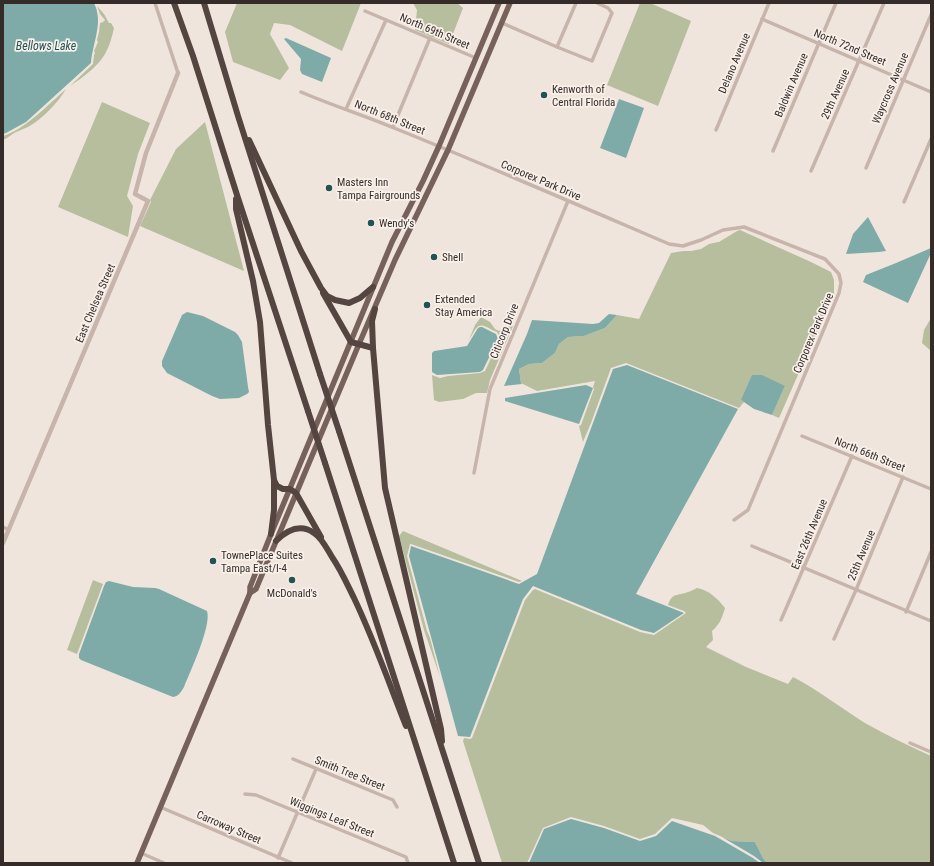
<svg xmlns="http://www.w3.org/2000/svg" width="934" height="866" viewBox="0 0 934 866" font-family="'Roboto Condensed',sans-serif">
<style>
.green{fill:#b6be9e}
.water{fill:#7eaba8}
.lines{fill:none;stroke-linecap:round;stroke-linejoin:round}
.minor{stroke:#c7b4aa;stroke-width:3.5}
.tertiary{stroke:#c7b4aa;stroke-width:4.5}
.primary{stroke:#76625b;stroke-width:5.5}
.motorway{stroke:#554541;stroke-width:6}
.motorway-bridge{stroke:#554541;stroke-width:6}
.poi-dot{fill:#225352;stroke:#f8f0e9;stroke-width:1.5}
.labels{text-anchor:middle;stroke-width:3.5;stroke-linejoin:round;paint-order:stroke}
.street-label{font-size:11px;fill:#352c29;stroke:#f8f0e9}
.poi-label{font-size:11px;fill:#352c29;stroke:#f8f0e9;text-anchor:start}
.water-label{font-size:12px;font-style:italic;fill:#225352;stroke:#f8f0e9}
</style>
<rect width="100%" height="100%" fill="#f0e5dd"/>
<!-- green -->
<g class="green">
<polygon points="237,3 361,3 342,51 290,25 274,23 270,34 289,68 280,80 233,62 225,32"/>
<polygon points="413,3 457,3 463,8 449,44 415,30 417,10"/>
<polygon points="640,3 650,3 691,21 658,106 607,85"/>
<path d="M97 6 104 14 109 23H111L114 28C112 36 110 45 106 52 100 65 82 78 70 86L93 64 94 55 95 53 94 51 98 42 97 40 99 32 100 23 103 22 105 20 100 14Z"/>
<path d="M66 89C58 103 42 119 28 127 24 129 20 130 16 132 12 134 8 138 3 140V136C24 130 49 104 66 89Z"/>
<polygon points="102,102 150,123 138,154 127,196 133,206 128,237 58,207"/>
<polygon points="205,122 244,271 140,226 151,202 150,200 176,149"/>
<polygon points="740,230 811,262 831,272 834,280 834,293 779,418 772,415 785,386 741,400 744,402 739,408 626,363 611,368 591,423 583,442 579,426 581,425 594,389 593,387 595,381 537,391 521,383 519,369 529,364 542,363 555,353 559,344 568,337 584,336 605,328 617,315 639,319 671,253 683,251 691,251 701,249 709,244 718,242 719,242 737,231"/>
<path d="M481 317 490 322 495 329 499 331C504 327 506 326 513 326L490 380 487 393H476L463 399 439 402 434 400 432 375 440 378 448 376 480 373 485 371 486 369 500 338 497 332C478 323 480 321 469 340L475 325Z"/>
<polygon points="931,318 931,351 922,343 924,330"/>
<polygon points="403,531 522,581 519,582 411,544 410,544 407,556 427,631 430,638 440,677 424,630 399,536"/>
<polygon points="93,580 103,584 77,654 67,650"/>
<path d="M697 588C709 590 718 599 725 608 722 618 720 624 712 631L713 640 706 647 746 667 788 684 793 677C818 690 841 708 865 723 886 735 909 746 931 756V863H767L763 858 755 842 732 841 713 833 703 825 672 818 655 834 640 839 604 826 571 817 543 828 527 863H502L463 741 464 738 470 739 472 738 525 600 533 590 535 589 640 632 654 635 686 613 684 611 668 605C672 594 674 596 685 593 689 592 693 590 697 588Z"/>
</g>
<!-- water -->
<g class="water">
<path d="M3 3H94C95 6 97 9 97 12 101 27 92 47 91 63L26 122 6 133 3 134Z"/>
<polygon points="286,38 331,58 322,82 302,74 300,70 301,59 284,39"/>
<polygon points="619,99 644,108 626,158 600,148"/>
<polygon points="868,217 886,251 879,252 846,254 853,234"/>
<polygon points="931,248 931,253 908,303 863,282 866,275 896,263"/>
<polygon points="187,312 203,316 235,332 238,335 242,342 248,387 249,392 247,394 239,398 220,399 212,396 167,373 162,366 162,361 182,315"/>
<polygon points="609,314 617,315 605,328 584,336 568,337 559,344 555,353 542,363 529,364 519,369 521,383 522,384 504,386 527,334 532,320 593,324 599,323"/>
<polygon points="480,327 482,327 496,334 498,339 483,370 480,372 437,375 432,372 432,353 434,351 467,346 478,328"/>
<polygon points="627,365 738,409 636,594 684,613 654,633 641,630 533,586 523,599 470,737 458,736 409,556 411,546 519,584 537,574 613,369"/>
<polygon points="752,375 762,375 785,386 772,415 754,409 741,400"/>
<polygon points="586,385 593,388 579,424 505,401 505,398"/>
<path d="M109 581 133 587 155 588 159 589 207 611C212 625 190 672 184 687 181 692 179 696 173 697L81 660 79 658V654L104 586 106 582Z"/>
<polygon points="571,819 604,828 640,841 656,836 672,821 715,836 753,858 760,863 529,863 544,829"/>
<polygon points="722,837 732,841 755,842 763,858 767,863 763,863 754,856"/>
</g>
<g class="lines">
<!-- minor -->
<g class="minor">
<polyline points="155,3 178,73"/>
<polyline points="576,3 557,47 592,61 612,13 608,8 597,3"/>
<polyline points="365,11 476,58"/>
<polyline points="762,19 931,92"/>
<polyline points="502,23 557,47"/>
<path d="M301 92C331 105 363 115 394 128 486 165 578 205 669 244L683 246 701 240 723 230 744 227 825 259 839 274 841 283 839 293 748 510 734 520"/>
<polyline points="346,109 386,20"/>
<polyline points="393,127 430,38"/>
<polyline points="716,130 769,3"/>
<polyline points="773,151 836,3"/>
<polyline points="866,168 931,15"/>
<polyline points="811,171 884,3"/>
<polyline points="904,202 931,139"/>
<polyline points="802,436 931,489"/>
<polyline points="474,473 490,389 568,201"/>
<polyline points="3,527 9,530"/>
<polyline points="752,546 931,621"/>
<polyline points="906,612 931,552"/>
<polyline points="781,620 852,456"/>
<polyline points="834,639 856,590 903,477"/>
<polyline points="910,743 931,752"/>
<polyline points="293,759 393,800 397,807"/>
<polyline points="245,794 256,795 406,857 408,863"/>
<polyline points="160,807 292,863"/>
<polyline points="141,853 164,863"/>
<polyline points="278,858 316,769"/>
</g>
<!-- tertiary -->
<polyline class="tertiary" points="3,543 148,201 135,194 146,153 178,73"/>
<!-- primary -->
<g class="primary">
<polyline points="250,593 256,589 359,344 395,260 448,150 510,3"/>
<polyline points="137,863 250,593 250,587 271,534 392,242 423,181 439,146 499,3"/>
</g>
<!-- motorway -->
<g class="motorway">
<polyline points="174,3 193,56 237,195 308,411"/>
<polyline points="204,3 238,116 320,374"/>
<polyline points="249,140 301,251 321,288 327,296 335,300 349,303 360,298 373,287"/>
<polyline points="236,199 236,209 253,281 260,322 268,425 274,480 274,510 271,534"/>
<polyline points="323,293 351,342 373,348"/>
<polyline points="375,309 372,321 373,348 385,488 441,729 442,741"/>
<polyline points="339,431 479,863"/>
<polyline points="325,463 454,863"/>
<polyline points="274,480 277,486 283,489 290,489 296,493 321,537"/>
<path d="M276 541C287 530 300 523 314 533 322 538 327 549 332 557 341 570 347 584 354 598 374 640 389 683 406 726"/>
</g>
<!-- motorway-bridge -->
<g class="motorway-bridge">
<polyline points="320,374 339,431"/>
<polyline points="308,411 325,463"/>
</g>
</g>
<!-- markers -->
<g class="poi-dot">
<circle cx="544" cy="95" r="4"/>
<circle cx="329" cy="188" r="4"/>
<circle cx="371" cy="223" r="4"/>
<circle cx="434" cy="257" r="4"/>
<circle cx="427" cy="305" r="4"/>
<circle cx="213" cy="561" r="4"/>
<circle cx="292" cy="580" r="4"/>
</g>
<g class="labels">
<!-- street labels -->
<g class="street-label">
<text transform="translate(435 31) rotate(23)" y="4">North 69th Street</text>
<text transform="translate(850 47) rotate(23)" y="4">North 72nd Street</text>
<text transform="translate(734 63) rotate(-67)" y="4">Delano Avenue</text>
<text transform="translate(791 85) rotate(-67)" y="4">Baldwin Avenue</text>
<text transform="translate(890 88) rotate(-67)" y="4">Waycross Avenue</text>
<text transform="translate(835 94) rotate(-66)" y="4">29th Avenue</text>
<text transform="translate(390 117) rotate(22)" y="4">North 68th Street</text>
<text transform="translate(541 180) rotate(23)" y="4">Corporex Park Drive</text>
<text transform="translate(95 303) rotate(-67)" y="4">East Chelsea Street</text>
<text transform="translate(504 331) rotate(-68)" y="4">Citicorp Drive</text>
<text transform="translate(813 333) rotate(-67)" y="4">Corporex Park Drive</text>
<text transform="translate(870 454) rotate(22)" y="4">North 66th Street</text>
<text transform="translate(809 534) rotate(-67)" y="4">East 26th Avenue</text>
<text transform="translate(861 555) rotate(-67)" y="4">25th Avenue</text>
<text transform="translate(350 773) rotate(22)" y="4">Smith Tree Street</text>
<text transform="translate(332 817) rotate(22)" y="4">Wiggings Leaf Street</text>
<text transform="translate(229 827) rotate(23)" y="4">Carroway Street</text>
</g>
<!-- poi labels -->
<g class="poi-label">
<text x="552" y="93">Kenworth of<tspan x="552" dy="13">Central Florida</tspan></text>
<text x="337" y="186">Masters Inn<tspan x="337" dy="13">Tampa Fairgrounds</tspan></text>
<text x="379" y="227">Wendy's</text>
<text x="442" y="261">Shell</text>
<text x="435" y="303">Extended<tspan x="435" dy="13">Stay America</tspan></text>
<text x="221" y="559">TownePlace Suites<tspan x="221" dy="13">Tampa East/I-4</tspan></text>
<text x="292" y="597" text-anchor="middle">McDonald's</text>
</g>
<!-- water labels -->
<g class="water-label">
<text x="46" y="50">Bellows Lake</text>
</g>
</g>
<!-- border -->
<rect width="934" height="866" fill="none" stroke="#352c29" stroke-width="8"/>
</svg>
